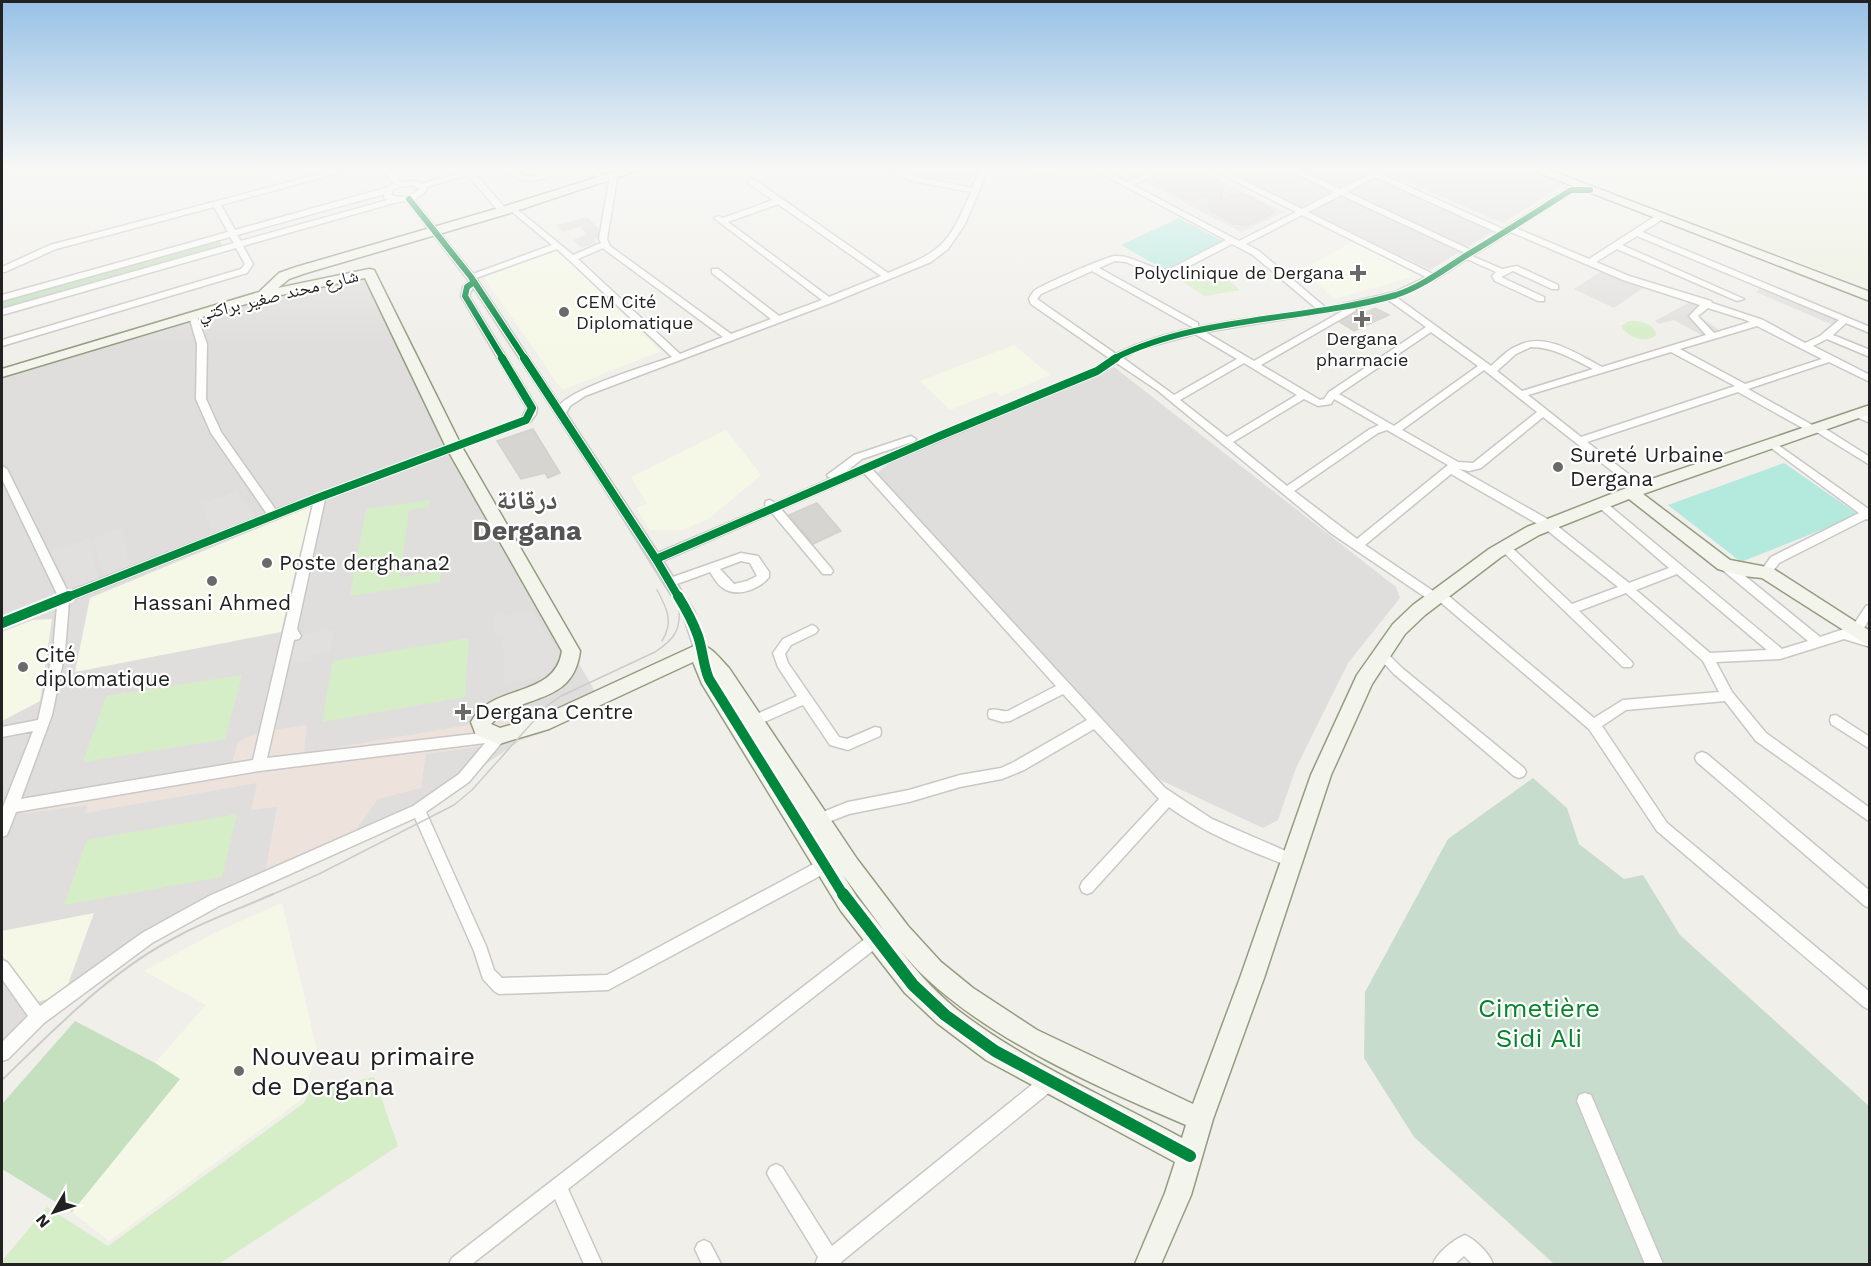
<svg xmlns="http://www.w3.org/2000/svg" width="1871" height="1266" viewBox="0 0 1871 1266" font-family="'Work Sans','Noto Naskh Arabic',sans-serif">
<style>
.residential{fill:#dfdedc}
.commercial{fill:#eee2dc}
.education{fill:#f6f8e7}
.farmland{fill:#ecf0de}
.grass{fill:#d6eec8}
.forest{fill:#c5e0bf}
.cemetery{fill:#c8dccd}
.pitch{fill:#b4e9dd}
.parking{fill:#e1e0de}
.building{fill:#d7d5d1;stroke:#d3d1cc;stroke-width:1.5}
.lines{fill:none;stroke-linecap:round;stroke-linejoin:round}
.street-casing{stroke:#c9c8c6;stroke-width:3}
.secondary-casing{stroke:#959c80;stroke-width:3}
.street{fill:#fdfdfc;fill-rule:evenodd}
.secondary{fill:#f3f5ec;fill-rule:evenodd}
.tram-far1{stroke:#cccccb;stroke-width:1.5}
.tram{stroke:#cccccb;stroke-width:2}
.cycleway-far3-casing{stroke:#fff;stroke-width:8}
.cycleway-far2-casing{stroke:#fff;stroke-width:10}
.cycleway-far1-casing{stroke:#fff;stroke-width:14}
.cycleway-casing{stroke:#fff;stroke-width:16}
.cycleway-far3{stroke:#00873e;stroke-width:6}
.cycleway-far2{stroke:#00873e;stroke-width:8}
.cycleway-far1{stroke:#00873e;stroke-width:10}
.cycleway{stroke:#00873e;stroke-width:12}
.poi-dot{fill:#6a6a68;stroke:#fff;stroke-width:2}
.labels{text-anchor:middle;stroke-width:4.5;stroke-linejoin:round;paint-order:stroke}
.far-poi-label{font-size:18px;fill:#222;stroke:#fff;text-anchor:end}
.far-street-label{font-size:18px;fill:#222;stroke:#fff}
.poi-label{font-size:21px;fill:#222;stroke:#fff;text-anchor:start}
.near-park-label{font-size:26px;fill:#07842a;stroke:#fff}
.near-poi-label{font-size:26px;fill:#222;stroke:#fff;text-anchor:start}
.district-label{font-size:27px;font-weight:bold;fill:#555;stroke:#fff}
</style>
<rect width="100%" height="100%" fill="#f0efea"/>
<!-- residential -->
<g class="residential">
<polygon points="896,167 982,167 966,183 920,175"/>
<polygon points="1115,167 1194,167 1284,212 1241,232"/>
<polygon points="1217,167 1354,167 1496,230 1430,270"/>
<polygon points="1397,167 1522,167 1565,184 1503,223 1386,173"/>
<polygon points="587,217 605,235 594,239 596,243 582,248 573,240 586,234 580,227 562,232 556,225"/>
<polygon points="369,273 489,510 599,698 549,721 418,810 214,901 38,1017 2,1053 2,374 263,295"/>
<polygon points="1114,367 1396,587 1400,598 1348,663 1296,768 1278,820 1263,828 1158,779 877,473 888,464"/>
</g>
<!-- commercial -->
<polygon class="commercial" points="684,652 691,663 540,734 520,741 426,754 421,788 378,799 356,830 266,869 277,807 251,810 257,783 85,813 87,805 20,814 26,798 232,763 238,742 259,732 307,725 304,753 555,710"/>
<!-- education -->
<g class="education">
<polygon points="1356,240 1416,276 1334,299 1302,269"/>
<polygon points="555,249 661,351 562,390 481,273"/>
<polygon points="1014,345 1050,375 1001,396 995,392 950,410 920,381"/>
<polygon points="726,430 761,475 710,518 683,530 650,530 636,508 647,504 631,477"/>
<polygon points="314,505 297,564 281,632 75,672 90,598"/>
<polygon points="52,619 40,701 2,721 2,632 33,620"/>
<polygon points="282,903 317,1050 302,1099 109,1241 72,1212 179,1080 155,1063 206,1005 144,971 214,933"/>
<polygon points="94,913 64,995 36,1002 2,955 2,931"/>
</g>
<!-- farmland -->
<polygon class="farmland" points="1558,167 1869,167 1869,286 1844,278"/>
<!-- grass -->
<g class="grass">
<polygon points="1216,270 1240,290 1205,296 1177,278"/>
<path d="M1629 321C1640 321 1654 323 1656 335 1646 344 1628 338 1621 326Z"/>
<polygon points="430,500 429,507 409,510 400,577 441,571 440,582 350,596 366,509"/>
<polygon points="469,638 465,697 322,722 333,661"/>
<polygon points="242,675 225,739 83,762 106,696"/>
<polygon points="237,814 222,877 64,905 87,840"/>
<polygon points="374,1077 398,1146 219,1264 2,1264 2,1261 47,1207 108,1246 304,1103 310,1090"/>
</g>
<!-- forest -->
<g class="forest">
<polygon points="220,240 222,246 2,308 2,301"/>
<polygon points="75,1021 155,1063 180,1079 72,1212 2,1169 2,1104"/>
</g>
<!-- cemetery -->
<polygon class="cemetery" points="1533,778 1567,808 1579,844 1624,879 1643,875 1680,935 1869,1106 1869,1264 1554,1264 1414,1137 1364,1058 1365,992 1448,839"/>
<!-- pitch -->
<g class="pitch">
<polygon points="1179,218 1223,241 1165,270 1121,245"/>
<polygon points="1784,463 1859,515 1741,562 1668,505"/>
</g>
<!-- parking -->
<g class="parking">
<polygon points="1043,167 1066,167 1069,169 1036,184 1024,178"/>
<polygon points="1603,270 1643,288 1614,308 1574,289"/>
<polygon points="1763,285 1841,319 1833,325 1756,292"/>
<polygon points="1692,301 1712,306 1698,316 1721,331 1705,337 1674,320 1659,324 1655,321"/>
<polygon points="237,491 256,519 212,535 202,504"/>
<polygon points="122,528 130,567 104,578 93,538"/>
<polygon points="90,538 99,582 72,592 50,551"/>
<polygon points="532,610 561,657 551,675 504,684 503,636 495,635 495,616"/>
<polygon points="335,629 329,652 313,655 311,661 287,665 295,636"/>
</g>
<!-- building -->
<g class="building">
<polygon points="1172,168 1192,168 1218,181 1222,184 1222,201 1234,195 1243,194 1255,198 1253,199 1275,212 1248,225 1233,224 1210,210 1208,197 1193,200 1182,198 1157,182"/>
<polygon points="1361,308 1367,312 1375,308 1389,315 1354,331 1340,322"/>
<polygon points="533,429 560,473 548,478 545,473 521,479 497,441"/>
<polygon points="817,503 841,531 813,544 789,515"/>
</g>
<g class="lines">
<defs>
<g id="street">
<path d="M346 167H359L221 205 235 230 385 188 394 184 380 167H388L401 182 414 181 421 184 465 172 463 167H469L472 170 481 167H494L475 174 506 209V213H500L468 175 426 187 427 189 423 194 414 200 473 274 552 245 510 210 509 208 513 206 573 255 601 243 599 239 609 181 602 183 587 167H595L609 181 610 176 617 178 607 239 610 246 731 334 771 319 712 273V269H718L779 316 822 300 714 218 718 216 723 218 773 200 749 184V180H755L888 273C942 251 948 246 971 192L913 181 883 167H894L918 177 972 188 981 167H989L965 224 948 249 931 262 831 303 585 396 570 406 566 413 658 553 766 507 765 504 766 501 770 500 775 503 832 478 828 477 827 475 854 455 911 436 916 439 915 441 862 459 843 474 1094 369 1109 358 1031 304 1029 299C1030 296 1032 294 1034 291 1039 286 1108 256 1115 256 1134 255 1149 270 1168 270L1226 240 1089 167H1099L1127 182 1160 167H1170L1133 185 1239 241 1296 212 1207 167H1217L1302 209 1334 192 1283 167H1293L1340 189 1369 175 1354 167H1364L1374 172 1383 167H1393L1381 174 1503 229 1568 188H1590L1594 190 1593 192H1573L1516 228 1589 259 1657 215H1663V219L1642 232 1870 327V333L1846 323 1833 335 1870 350V357L1827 339 1813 346 1870 375V382L1829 362 1748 389 1814 426H1821L1870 457V465L1815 431H1808L1738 392 1587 442 1644 486 1645 489 1640 493 1543 417 1481 468 1469 471 1459 469 1551 521 1629 583 1669 568 1595 504 1600 500 1604 501 1782 649 1808 641 1720 568 1718 565 1720 562H1728L1820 637 1844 629 1851 632 1852 627 1866 606 1870 605C1870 617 1868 627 1857 634L1870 639V647L1844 639 1780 659 1716 662 1732 692 1766 733 1870 808V822L1756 741 1725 701 1626 710 1602 726 1667 823 1870 992V1010L1864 1007 1657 831 1589 729 1439 601H1431L1332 534 1157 390 1115 362 1100 373 872 469 1165 788 1212 819 1297 856 1299 861 1297 866 1292 867C1249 851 1206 834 1169 807L1092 892 1087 894 1082 892 1080 887 1082 882 1159 799 1094 729 1024 770 1002 779 960 787 909 802 849 814 818 826 813 824 811 820 813 816 848 802 909 790 960 775 1001 768 1014 762 1087 720 1063 694 1010 721 1002 722 989 718 988 714 989 710C996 708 1001 712 1008 711L1056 686 864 473 781 509 831 568 833 571 831 574H823L772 513 663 561 673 577 741 553 758 556 769 572V577C760 589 736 598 723 588 717 584 714 578 710 572L677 584 694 611 706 651 704 654H696L682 612 649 557 473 287 469 296 537 408 536 414 530 422 325 499 297 629 301 636 299 639 294 640 267 758 499 731 504 732 505 736 504 740 469 782 426 812 486 946 494 970 502 978 607 975 819 861 824 860 829 861 831 866 829 871 608 990 499 994 494 991 483 979 474 951 415 818 219 906 152 943 44 1023 8 1059 2 1061V1042L28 1016 2 979V960L7 962 40 1006 142 933 209 896 413 806 459 774 485 743 259 771 16 812 7 835 2 837 3 807 33 731 2 737V727L38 720 53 652 57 606 2 628V618L58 596 2 479V466L7 469 68 592 267 514 211 433 196 399 197 344 189 316 193 313 197 316 207 344 206 399 221 432 276 510 522 418 527 408 461 296 463 287 469 281 407 201 397 202 243 246 253 264 247 273 2 346V340L241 269 245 264 236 248 2 315V309L234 243 230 237 2 301V295L228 232 214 207 56 249 5 272H2V267L50 245ZM1375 177 1498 233 1471 250 1347 192ZM413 185 419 189C411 197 401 199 391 195L392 191 399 187ZM384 194V198L388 200 241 241 237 235ZM1341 195 1465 253 1433 274 1308 212ZM778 204 881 276 829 297 728 222ZM1302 215 1426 277 1395 292 1326 308 1259 251 1246 244ZM1511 232 1623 280 1700 305 1689 316 1706 335 1602 367C1577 354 1545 331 1517 346 1507 350 1499 359 1491 366L1396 297 1436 279 1467 259 1496 272 1492 276 1495 281 1538 301H1544V297L1501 277 1513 271 1552 289H1558V285L1517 266 1502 269 1472 256ZM1637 236 1839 320 1820 336 1805 343 1763 320 1712 303 1711 301 1629 276 1596 262 1617 249 1737 301 1744 299 1622 245ZM1232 244 1253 255 1317 309C1252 319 1175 324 1116 354L1037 299 1041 294 1092 271 1192 327H1198V323L1099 268 1115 261 1126 262 1154 275 1170 276ZM603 248 604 249 723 337 680 354 578 259ZM557 249 569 260 672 357C649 365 573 388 560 405L476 278ZM1387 299 1426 327 1329 392 1324 399 1320 400 1261 365 1355 311 1356 309 1354 307ZM1708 308 1746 320 1750 322 1714 333 1698 316ZM1346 309 1254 361 1205 332ZM1757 326 1822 359 1745 384 1680 349ZM1431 332 1478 366 1394 426 1339 394ZM1195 334 1237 359 1174 395 1123 358 1140 349ZM1531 347C1553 347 1573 359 1593 369L1522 391 1497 371 1516 354ZM1671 352 1735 386 1581 437 1528 395ZM1244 363 1297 395 1227 437 1180 400ZM1484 370 1537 412 1473 463 1458 462 1402 430ZM1304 399 1318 406 1331 404 1334 399 1379 425 1370 429 1287 486 1233 442ZM1387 430 1448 465 1357 539 1294 491 1378 433ZM1451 474 1543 527 1618 587 1572 604 1508 544 1504 543 1498 547 1623 667H1631L1633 664 1631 661 1579 611 1626 593 1703 661 1719 692 1623 700 1594 718 1444 592 1440 591 1436 593 1365 545ZM313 504 253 760 21 799 52 715 65 652 69 601ZM741 561 750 563 757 576 747 581 734 584 720 569ZM1677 574 1767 650 1710 653 1636 590Z"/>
<path d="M503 167C521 167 519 183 544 173L546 167H554L550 176C531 183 517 183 503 167Z"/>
<polygon points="1857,411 1870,416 1870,423 1854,416 1854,412"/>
<polygon points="1771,440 1870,510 1870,520 1866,519 1779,563 1770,575 1766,576 1760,572 1771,557 1859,513 1767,445 1766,443"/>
<polygon points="812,625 816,627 818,630 816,633 791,645 785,654 788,663 839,737 847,739 875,727 880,728 881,732 880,736 848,750 830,745 803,705 755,726 750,725 749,721 750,717 797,696 778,667 773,653 783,639"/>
<polygon points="1380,648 1384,650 1402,668 1524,768 1526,772 1524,776 1519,778 1514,776 1394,674 1374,653 1376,650"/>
<polygon points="1836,715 1870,737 1870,749 1831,724 1830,720 1831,716"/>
<polygon points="1702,752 1707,754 1870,891 1870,908 1865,906 1697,762 1695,758 1697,754"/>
<polygon points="875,933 880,935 882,940 880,945 568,1189 602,1264 584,1264 555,1199 472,1264 449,1264 452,1258 870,935"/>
<polygon points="1050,1073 1056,1075 1058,1081 1056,1087 841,1262 842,1264 815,1264 818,1257 770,1179 767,1173 770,1167 776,1164 782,1167 832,1246 1044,1075"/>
<polygon points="1585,1093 1591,1095 1663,1264 1645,1264 1577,1101 1579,1095"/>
<path d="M1465 1235C1476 1240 1489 1253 1493 1264H1472L1464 1256 1455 1264H1433C1437 1253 1453 1240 1465 1235Z"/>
<polygon points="704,1240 710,1243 721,1264 702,1264 695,1249 698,1243"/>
</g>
<g id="secondary">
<path d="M630 167H648L507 214 306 273 289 279 278 288 369 269 374 270 462 447 580 651C573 707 521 692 491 724L500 728 544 715 694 646C708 641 719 658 729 668L857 859 908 926 941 962 973 988 1037 1030 1193 1104 1240 978 1311 775 1357 675 1393 624 1413 605 1489 549 1527 527 1634 485 1870 405V414L1643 494 1730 560 1772 568 1870 631V647L1762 578 1743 576 1718 569 1629 499 1539 535 1501 557 1425 615 1405 634 1372 684 1331 775 1264 978 1213 1119 1191 1195 1161 1264H1135L1165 1193 1175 1162 986 1060 937 1023 905 993 841 911 702 684 693 662 549 729 499 744 476 735 471 722C491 683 555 699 562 651L446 447 365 278 266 298 2 377V369L259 292 279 273 296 267 499 208ZM843 875 885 932 857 897ZM898 948C907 958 916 969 926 978 993 1041 1101 1089 1186 1125L1182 1138C1106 1097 1023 1061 955 1008 933 990 915 969 898 948Z"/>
<polygon points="1524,167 1541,167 1870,292 1870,301"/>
</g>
</defs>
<!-- street casing -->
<use href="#street" class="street-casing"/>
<!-- secondary casing -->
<use href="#secondary" class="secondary-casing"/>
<!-- street -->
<use href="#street" class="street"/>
<!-- secondary -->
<use href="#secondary" class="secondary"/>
<!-- tram-far1 -->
<g class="tram-far1">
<path d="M657 590C667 608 674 622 662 641"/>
<path d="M269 896 319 874 454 805 472 790 548 705 561 696 655 652C673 640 681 631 679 609L532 373"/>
</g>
<!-- tram -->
<path class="tram" d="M2 1080C57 1027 111 970 180 935 210 919 242 908 273 894"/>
<defs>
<g id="cycleway-far3">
<polyline points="409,199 471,277 525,359"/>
<polyline points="474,282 467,287 465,296 503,359"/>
<path d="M1113 359C1197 316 1305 321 1396 295 1421 287 1445 269 1467 255 1502 234 1536 212 1571 190H1590"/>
</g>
<g id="cycleway-far2">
<polyline points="524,358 656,559 679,598"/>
<polyline points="656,559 942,435 1097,371 1116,358"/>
<polyline points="65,598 320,497 526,420 532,408 502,358"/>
</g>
<g id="cycleway-far1">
<path d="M678 596C686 609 693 622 698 636 703 651 703 665 709 679L844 896"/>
<polyline points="2,623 69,596"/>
</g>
<polyline id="cycleway" points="843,894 913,985 945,1015 995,1051 1190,1156"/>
</defs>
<!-- cycleway-far3 casing -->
<use href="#cycleway-far3" class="cycleway-far3-casing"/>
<!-- cycleway-far2 casing -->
<use href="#cycleway-far2" class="cycleway-far2-casing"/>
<!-- cycleway-far1 casing -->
<use href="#cycleway-far1" class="cycleway-far1-casing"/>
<!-- cycleway casing -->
<use href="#cycleway" class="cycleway-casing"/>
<!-- cycleway-far3 -->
<use href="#cycleway-far3" class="cycleway-far3"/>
<!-- cycleway-far2 -->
<use href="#cycleway-far2" class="cycleway-far2"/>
<!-- cycleway-far1 -->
<use href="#cycleway-far1" class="cycleway-far1"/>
<!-- cycleway -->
<use href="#cycleway" class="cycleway"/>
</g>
<!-- sky -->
<linearGradient id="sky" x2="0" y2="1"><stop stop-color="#97c1e6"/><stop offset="0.49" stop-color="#f8f8f6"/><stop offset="1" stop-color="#f8f8f6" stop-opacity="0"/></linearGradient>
<rect width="1871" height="344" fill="url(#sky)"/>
<!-- markers -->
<g class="poi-dot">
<path d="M1355 264h6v6h6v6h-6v6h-6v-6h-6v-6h6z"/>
<circle cx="564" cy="312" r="6"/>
<path d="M1359 310h6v6h6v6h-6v6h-6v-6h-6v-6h6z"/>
<circle cx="1558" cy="467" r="6"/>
<circle cx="267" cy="563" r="6"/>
<circle cx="212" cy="581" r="6"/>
<circle cx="23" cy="667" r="6"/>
<path d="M460 703h6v6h6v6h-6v6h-6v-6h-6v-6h6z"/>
<circle cx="239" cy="1071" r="6"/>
</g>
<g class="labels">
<!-- far-poi labels -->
<g class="far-poi-label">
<text x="1344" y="279">Polyclinique de Dergana</text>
<text x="576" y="308" text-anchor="start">CEM Cité<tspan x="576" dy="21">Diplomatique</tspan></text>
<text x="1362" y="345" text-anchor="middle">Dergana<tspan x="1362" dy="21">pharmacie</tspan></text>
</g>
<!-- far-street labels -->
<g class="far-street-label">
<text transform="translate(278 295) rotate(-14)" y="6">شارع محند صغير براكتي</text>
</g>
<!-- poi labels -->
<g class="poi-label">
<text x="1570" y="462">Sureté Urbaine<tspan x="1570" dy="24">Dergana</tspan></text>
<text x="279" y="570">Poste derghana2</text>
<text x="212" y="610" text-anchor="middle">Hassani Ahmed</text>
<text x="35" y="662">Cité<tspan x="35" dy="24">diplomatique</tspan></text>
<text x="475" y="719">Dergana Centre</text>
</g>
<!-- near-park labels -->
<g class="near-park-label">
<text x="1539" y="1017">Cimetière<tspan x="1539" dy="30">Sidi Ali</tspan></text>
</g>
<!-- near-poi labels -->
<g class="near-poi-label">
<text x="251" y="1065">Nouveau primaire<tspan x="251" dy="30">de Dergana</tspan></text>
</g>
<!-- district labels -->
<g class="district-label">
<text x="527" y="509">درقانة<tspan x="527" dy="31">Dergana</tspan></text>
</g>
</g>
<!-- border -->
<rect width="1871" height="1266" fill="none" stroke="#222222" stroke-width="6"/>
<!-- north arrow -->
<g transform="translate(54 1212) rotate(231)" stroke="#ffffff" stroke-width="4.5" paint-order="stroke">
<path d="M0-4.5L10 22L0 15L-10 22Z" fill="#222222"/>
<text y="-9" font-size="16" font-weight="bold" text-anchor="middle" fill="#222222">N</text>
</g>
</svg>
